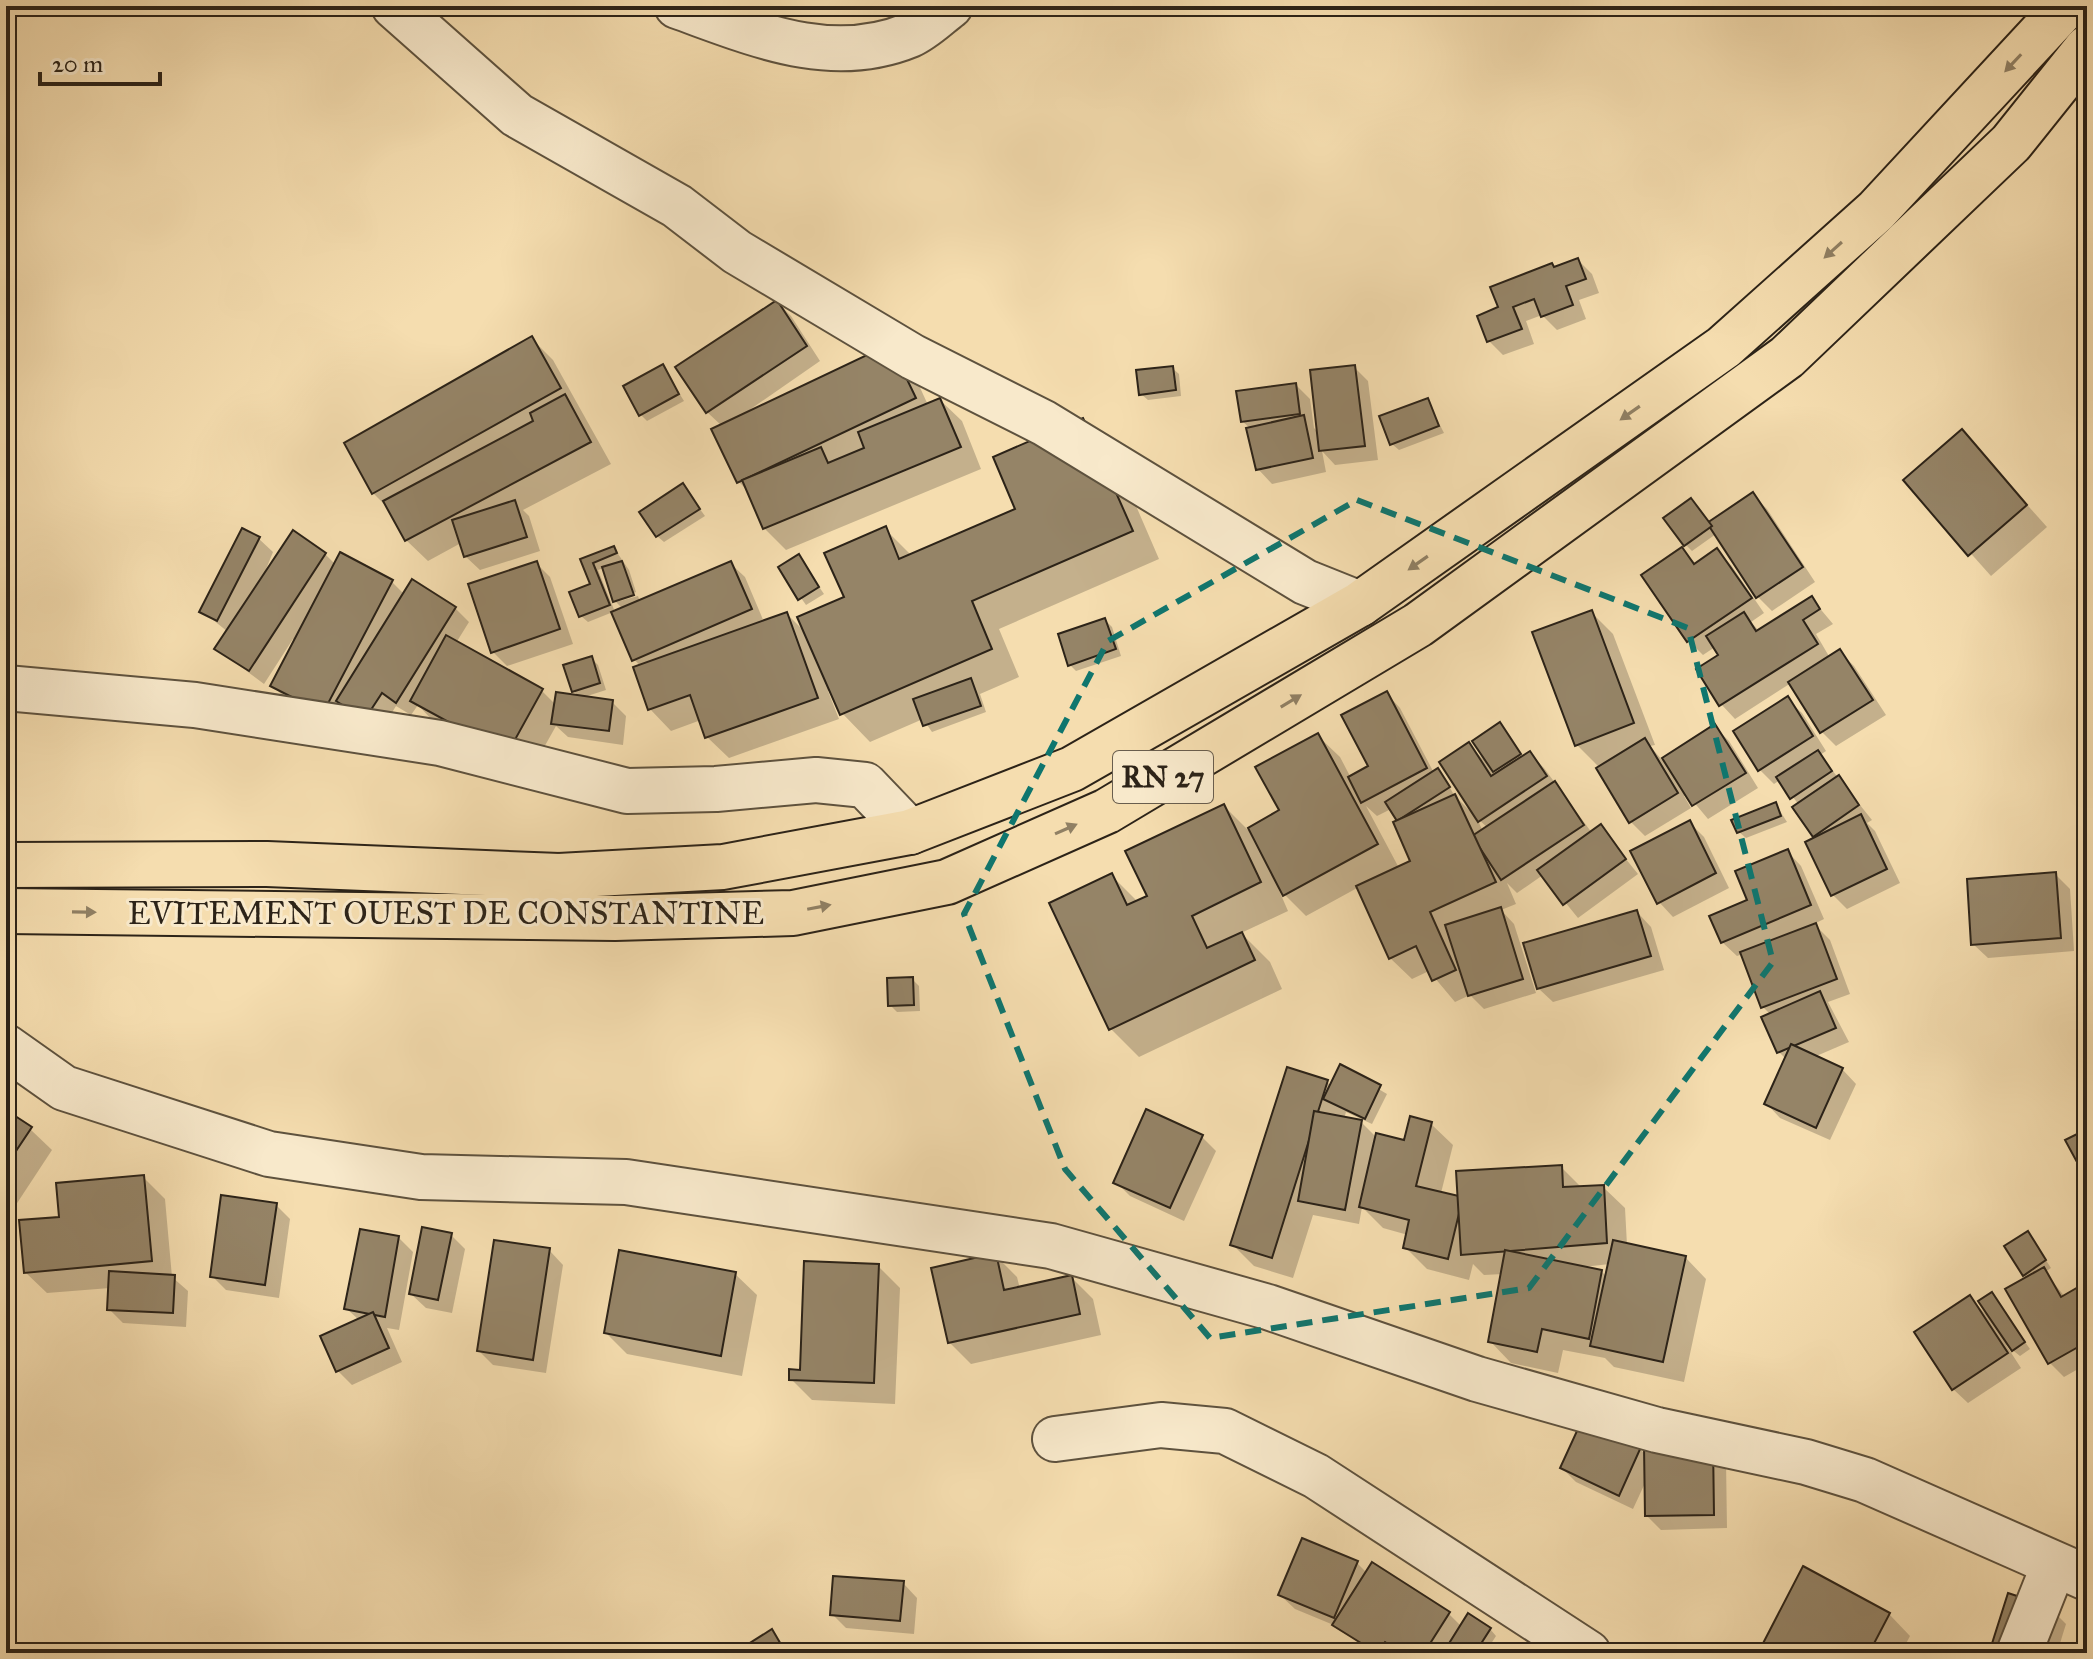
<svg xmlns="http://www.w3.org/2000/svg" width="2093" height="1659" viewBox="0 0 2093 1659" font-family="'IM FELL Great Primer',serif">
<style>
.shadow{fill:#0003;fill-rule:evenodd}
.building{fill:#958467;stroke:#2c2318;stroke-width:2}
.lines{fill:none;stroke-linecap:round;stroke-linejoin:round}
.minor-casing{stroke:#5e523e;stroke-width:48}
.tertiary-casing{stroke:#5e523e;stroke-width:48}
.trunk-casing{stroke:#2c2318;stroke-width:48}
.minor{stroke:#f8e9cb;stroke-width:44}
.tertiary{stroke:#f8e9cb;stroke-width:44}
.trunk{stroke:#f5ddaf;stroke-width:44}
.oneway{fill:#908064}
.marked{fill:none;stroke:#0f766e;stroke-width:6;stroke-dasharray:16 10;stroke-linejoin:round}
.labels{text-anchor:middle;stroke-width:6;stroke-linejoin:round;paint-order:stroke}
.shield{fill:#f8e9cb;stroke:#695e4e;stroke-width:2}
.shield-label{font-size:30px;font-weight:bold;fill:#2c2318}
.street-label{font-size:32px;fill:#2c2318;stroke:#f8e9cb}
</style>
<rect width="100%" height="100%" fill="#f5ddaf"/>
<filter id="stains"><feTurbulence type="fractalNoise" baseFrequency=".0025" numOctaves="4"/><feColorMatrix values="0 0 0 0 .2 0 0 0 0 .09 0 0 0 0 .02 0 0 0 .5 -.17"/></filter>
<radialGradient id="worn" r=".72"><stop offset=".6" stop-color="#630" stop-opacity="0"/><stop offset="1" stop-color="#630" stop-opacity=".3"/></radialGradient>
<!-- shadow -->
<g class="shadow">
<polygon points="1578,260 1592,274 1599,293 1579,300 1586,319 1557,330 1542,315 1526,321 1534,344 1503,355 1489,341 1501,309 1555,269"/>
<polygon points="777,302 791,316 820,361 735,420 911,368 928,405 940,400 962,421 981,469 786,550 764,528 751,494 739,482 722,426 707,412"/>
<polygon points="532,339 553,360 611,464 523,510 529,516 540,551 480,570 465,556 461,543 428,561 406,540 390,510 373,493"/>
<polygon points="663,367 684,401 647,421 641,415"/>
<polygon points="1354,367 1368,381 1378,460 1335,465 1322,451 1326,472 1272,484 1258,469 1251,429 1242,421 1296,385 1310,399 1314,428 1319,433"/>
<polygon points="1172,368 1179,374 1181,396 1148,400 1141,394"/>
<polygon points="1427,400 1444,433 1399,450 1392,444"/>
<polygon points="1083,420 1111,448 1159,559 999,629 1019,677 980,694 986,712 932,732 923,719 870,742 842,713 831,690 828,691 839,719 729,758 707,737 701,720 671,731 650,709 641,667 634,659 613,612 588,622 581,616 593,585 582,560 614,548 629,570 636,592 615,602 604,568 598,570 615,612 623,609 616,602 638,596 640,602 730,563 745,577 764,622 787,614 807,634 846,598 885,529 912,556 1018,510"/>
<polygon points="1962,432 2047,527 1991,576 1906,481"/>
<polygon points="683,486 705,516 664,542 657,536"/>
<polygon points="1753,495 1767,509 1815,582 1772,611 1758,597 1716,534 1692,551 1685,544"/>
<polygon points="258,538 273,552 260,584 325,554 335,564 392,582 405,595 455,608 469,622 456,643 542,691 556,705 580,697 573,691 591,658 598,665 606,690 581,698 612,702 626,716 623,745 568,737 556,726 529,774 434,722 418,705 411,715 396,706 380,732 294,707 272,685 296,640 293,639 264,684 217,649 228,632 202,611"/>
<polygon points="1682,549 1697,565 1717,551 1731,565 1764,613 1751,622 1759,631 1812,599 1833,624 1816,634 1830,658 1840,652 1854,666 1886,715 1836,746 1822,732 1791,683 1735,719 1721,704 1721,656 1715,647 1703,655 1689,641 1644,575"/>
<polygon points="798,556 824,594 806,605 780,568"/>
<polygon points="536,563 550,577 573,644 507,666 493,652"/>
<polygon points="1592,613 1613,634 1655,745 1650,746 1662,760 1715,727 1729,741 1758,788 1708,819 1687,794 1684,796 1691,808 1645,836 1631,822 1600,768 1577,745"/>
<polygon points="1105,620 1112,627 1121,656 1076,671 1069,664"/>
<path d="M1386 693 1400 708 1434 773 1438 770 1444 777 1454 795 1474 815 1469 745 1487 763 1500 725 1523 758 1530 754 1544 768 1592 833 1600 827 1638 874 1578 918 1543 875 1517 893 1507 883 1516 904 1501 910 1514 924 1536 993 1484 1009 1470 995 1455 1002 1429 971 1412 979 1390 958 1359 887 1306 916 1278 888 1288 911 1241 933 1270 962 1282 989 1139 1057 1111 1029V875L1138 902 1149 897 1224 806 1254 836 1282 811 1318 736 1340 757 1351 778 1371 767ZM1366 806 1377 816 1391 809 1399 821 1413 862 1399 868ZM1477 818 1488 828 1483 832Z"/>
<polygon points="1787,699 1802,713 1826,751 1820,755 1872,820 1867,823 1875,831 1900,883 1847,909 1833,895 1817,838 1799,805 1780,780 1774,784 1760,770 1736,732"/>
<polygon points="1776,805 1787,822 1746,838 1739,832"/>
<polygon points="1690,823 1704,837 1729,888 1673,917 1659,902"/>
<polygon points="1787,851 1801,866 1824,919 1814,924 1830,940 1850,994 1828,1002 1849,1042 1814,1057 1842,1069 1856,1084 1830,1140 1780,1118 1766,1103 1786,1059 1779,1052 1771,1015 1763,1007 1743,954 1737,956 1722,942"/>
<polygon points="2055,874 2070,889 2074,951 1988,958 1973,944"/>
<polygon points="1637,912 1651,927 1664,970 1553,1002 1538,988"/>
<polygon points="912,979 919,986 920,1011 897,1012 890,1005"/>
<path d="M1341 1067 1387 1094 1372 1124 1346 1112 1344 1119 1361 1122 1377 1138 1406 1142 1431 1124 1453 1145 1441 1193 1460 1198 1561 1167 1582 1188 1603 1187 1625 1208 1627 1245 1685 1257 1706 1279 1684 1382 1614 1367 1605 1358 1563 1350 1558 1373 1511 1363 1490 1341 1503 1274 1484 1275 1473 1264 1469 1280 1427 1269 1405 1247 1408 1235 1383 1228 1362 1207 1359 1224 1313 1215 1293 1278 1254 1266 1232 1244 1327 1082 1331 1086ZM1610 1264 1607 1277 1601 1271 1583 1267Z"/>
<polygon points="6,1113 30,1129 52,1150 6,1220"/>
<polygon points="2087,1131 2087,1169 2086,1169 2079,1163"/>
<polygon points="1202,1137 1216,1151 1184,1221 1130,1196 1116,1182"/>
<polygon points="143,1177 165,1199 172,1277 188,1291 186,1327 123,1323 109,1309 110,1288 47,1293 25,1272 61,1219"/>
<polygon points="276,1205 290,1219 279,1298 226,1290 212,1276"/>
<polygon points="2028,1233 2051,1268 2045,1272 2065,1297 2087,1284 2087,1364 2064,1377 2050,1363 2024,1274"/>
<polygon points="451,1235 465,1249 452,1313 426,1308 411,1294"/>
<polygon points="399,1238 413,1252 399,1330 387,1328 402,1362 352,1385 338,1371 323,1337 359,1320 347,1309"/>
<polygon points="549,1250 563,1265 546,1373 493,1365 479,1351"/>
<polygon points="995,1255 1017,1277 1020,1289 1072,1278 1093,1299 1101,1335 971,1364 949,1342"/>
<polygon points="878,1266 900,1288 895,1404 812,1400 791,1379 802,1372"/>
<polygon points="735,1274 757,1295 742,1376 627,1354 606,1333"/>
<polygon points="1992,1295 2030,1349 2020,1356 2006,1345 2021,1368 1968,1403 1953,1389 1970,1298 1986,1314"/>
<polygon points="1640,1449 1646,1455 1726,1460 1727,1528 1661,1530 1647,1516 1646,1481 1633,1509 1576,1482 1562,1468"/>
<polygon points="1357,1563 1367,1573 1449,1614 1462,1627 1490,1629 1496,1636 1485,1653 1372,1653 1336,1626 1295,1609 1280,1595"/>
<polygon points="903,1583 917,1598 914,1634 846,1628 832,1614"/>
<polygon points="2052,1610 2066,1624 2057,1653 1991,1653"/>
<polygon points="1889,1614 1910,1636 1901,1653 1760,1653"/>
<polygon points="771,1632 790,1653 738,1653"/>
</g>
<!-- building -->
<g class="building">
<polygon points="1578,258 1586,279 1566,286 1573,305 1541,317 1534,299 1513,307 1522,329 1487,342 1477,316 1498,307 1490,287 1552,263 1554,267"/>
<polygon points="777,300 807,346 706,413 675,367"/>
<polygon points="532,336 561,388 372,494 344,443"/>
<polygon points="890,344 916,398 737,483 711,429"/>
<polygon points="663,364 679,394 639,416 623,386"/>
<polygon points="1355,365 1365,446 1319,451 1310,370"/>
<polygon points="1173,366 1176,390 1139,395 1136,370"/>
<polygon points="1296,383 1300,414 1241,422 1236,391"/>
<polygon points="565,394 591,442 405,541 383,501 533,421 530,413"/>
<polygon points="940,398 961,447 763,529 742,480 821,447 828,463 864,448 858,432"/>
<polygon points="1428,398 1439,426 1390,445 1379,416"/>
<polygon points="1304,415 1313,458 1256,470 1246,428"/>
<polygon points="1083,418 1133,531 972,601 992,649 840,715 797,617 844,597 824,553 886,526 899,559 1015,509 993,457"/>
<polygon points="1962,429 2027,505 1968,556 1903,480"/>
<polygon points="683,483 700,509 656,537 639,512"/>
<polygon points="1753,492 1803,567 1756,598 1707,523"/>
<polygon points="1691,498 1712,526 1684,546 1663,518"/>
<polygon points="515,500 527,537 464,557 452,520"/>
<polygon points="242,528 260,537 217,621 199,612"/>
<polygon points="293,530 326,553 249,671 214,649"/>
<polygon points="614,546 617,553 593,563 610,605 579,617 569,592 590,584 580,559"/>
<polygon points="1682,547 1694,564 1717,548 1752,598 1687,642 1641,575"/>
<polygon points="340,552 393,580 323,713 270,686"/>
<polygon points="799,554 819,587 798,600 778,567"/>
<polygon points="537,561 560,629 491,653 468,584"/>
<polygon points="622,561 634,595 613,602 602,567"/>
<polygon points="731,561 752,609 632,661 611,612"/>
<polygon points="412,579 456,607 396,703 382,693 365,719 336,701"/>
<polygon points="1812,596 1820,609 1803,620 1818,644 1719,706 1696,669 1718,655 1706,636 1744,612 1756,631"/>
<polygon points="1592,610 1634,723 1575,746 1532,632"/>
<polygon points="787,612 818,698 705,738 690,695 648,710 633,667"/>
<polygon points="1105,618 1116,649 1068,666 1058,634"/>
<polygon points="446,635 543,689 507,754 410,701"/>
<polygon points="1840,649 1873,700 1820,733 1788,682"/>
<polygon points="592,656 600,683 572,692 563,665"/>
<polygon points="971,678 981,706 923,726 913,699"/>
<polygon points="1387,691 1427,768 1361,803 1348,777 1368,766 1341,715"/>
<polygon points="556,692 613,700 609,731 551,724"/>
<polygon points="1788,696 1813,736 1758,771 1733,731"/>
<polygon points="1500,722 1521,754 1493,772 1472,741"/>
<polygon points="1715,724 1746,773 1692,806 1662,758"/>
<polygon points="1318,733 1378,844 1283,896 1248,828 1279,810 1255,767"/>
<polygon points="1645,738 1678,793 1629,823 1596,768"/>
<polygon points="1469,742 1491,776 1530,751 1547,776 1478,822 1439,762"/>
<polygon points="1818,750 1832,771 1790,799 1776,777"/>
<polygon points="1438,768 1450,787 1397,821 1385,802"/>
<polygon points="1839,775 1859,805 1813,837 1792,807"/>
<polygon points="1555,781 1584,825 1501,880 1472,836"/>
<polygon points="1455,794 1496,882 1430,912 1456,970 1432,981 1416,946 1389,959 1356,886 1410,861 1393,822"/>
<polygon points="1776,802 1781,816 1737,833 1731,820"/>
<polygon points="1224,804 1261,882 1192,916 1207,948 1242,932 1255,960 1109,1030 1049,903 1112,873 1127,905 1147,896 1125,851"/>
<polygon points="1861,814 1887,869 1831,896 1805,842"/>
<polygon points="1690,820 1716,873 1657,904 1630,851"/>
<polygon points="1601,824 1626,859 1563,905 1537,870"/>
<polygon points="1788,849 1811,905 1721,943 1709,916 1747,900 1735,871"/>
<polygon points="2056,872 2061,938 1971,945 1967,879"/>
<polygon points="1501,907 1523,979 1468,996 1445,925"/>
<polygon points="1637,910 1651,956 1537,989 1523,943"/>
<polygon points="1816,923 1837,979 1761,1008 1740,952"/>
<polygon points="913,977 914,1005 888,1006 887,978"/>
<polygon points="1820,991 1836,1028 1777,1053 1761,1017"/>
<polygon points="1791,1044 1843,1068 1816,1128 1764,1104"/>
<polygon points="1340,1064 1381,1085 1365,1119 1323,1099"/>
<polygon points="1287,1067 1328,1080 1272,1258 1230,1245"/>
<polygon points="1146,1109 1203,1135 1170,1208 1113,1183"/>
<polygon points="6,1110 32,1127 6,1166"/>
<polygon points="1314,1111 1362,1120 1345,1210 1298,1201"/>
<polygon points="1410,1116 1432,1122 1416,1186 1463,1197 1448,1259 1403,1248 1409,1220 1359,1207 1376,1133 1404,1140"/>
<polygon points="2087,1129 2087,1159 2078,1164 2065,1140"/>
<polygon points="1562,1165 1563,1187 1604,1185 1607,1243 1461,1255 1456,1171"/>
<polygon points="144,1175 152,1261 24,1273 19,1220 59,1217 56,1183"/>
<polygon points="221,1195 277,1203 265,1285 210,1277"/>
<polygon points="422,1227 452,1233 438,1300 409,1294"/>
<polygon points="360,1229 399,1236 385,1317 344,1309"/>
<polygon points="2028,1231 2046,1260 2023,1276 2004,1246"/>
<polygon points="494,1240 550,1248 533,1360 477,1351"/>
<polygon points="1613,1240 1686,1256 1663,1362 1590,1346"/>
<polygon points="619,1250 736,1272 721,1356 604,1333"/>
<polygon points="1505,1250 1602,1270 1589,1339 1542,1329 1537,1352 1488,1342"/>
<polygon points="996,1253 1004,1290 1072,1275 1080,1314 948,1343 931,1268"/>
<polygon points="804,1261 879,1264 874,1383 789,1380 789,1369 800,1370"/>
<polygon points="2044,1267 2061,1297 2087,1282 2087,1342 2048,1364 2005,1289"/>
<polygon points="109,1271 175,1275 173,1313 107,1310"/>
<polygon points="1992,1292 2025,1342 2012,1351 1978,1301"/>
<polygon points="1970,1295 2008,1353 1952,1390 1914,1332"/>
<polygon points="373,1312 389,1348 336,1372 320,1336"/>
<polygon points="1582,1420 1641,1447 1619,1496 1560,1468"/>
<polygon points="1713,1443 1714,1515 1645,1516 1644,1445"/>
<polygon points="1302,1538 1358,1561 1334,1618 1278,1595"/>
<polygon points="1372,1562 1450,1612 1424,1653 1402,1653 1385,1642 1377,1653 1332,1625"/>
<polygon points="1803,1566 1890,1613 1869,1653 1758,1653"/>
<polygon points="833,1576 904,1581 900,1621 830,1615"/>
<polygon points="2008,1593 2053,1608 2039,1653 1989,1653"/>
<polygon points="1468,1613 1491,1628 1475,1653 1443,1653"/>
<polygon points="772,1629 786,1653 734,1653"/>
<polygon points="835,1643 927,1653 834,1653"/>
</g>
<g class="lines">
<defs>
<g id="minor">
<path d="M677 6C753 33 830 68 910 35 924 29 938 15 950 6"/>
<polyline points="6,688 195,705 440,743 627,791 716,789 816,780 865,785 910,832"/>
<polyline points="6,1047 64,1088 269,1154 421,1177 626,1182 1051,1246 1268,1307 1477,1379 1657,1430 1806,1462 1865,1480 2087,1578"/>
<polyline points="1055,1439 1161,1425 1225,1431 1316,1476 1588,1653"/>
<polyline points="2019,1653 2054,1565"/>
</g>
<polyline id="tertiary" points="394,6 517,115 677,206 737,252 913,357 1044,423 1305,582 1360,604"/>
<g id="trunk">
<polyline points="6,865 267,864 559,876 723,867 910,832 1072,769 1360,604 1724,347 1876,211 2066,6"/>
<polyline points="6,911 615,918 793,913 947,882 1107,811 1418,625 1787,357 2011,143 2087,48"/>
</g>
</defs>
<!-- minor casing -->
<use href="#minor" class="minor-casing"/>
<!-- tertiary casing -->
<use href="#tertiary" class="tertiary-casing"/>
<!-- trunk casing -->
<use href="#trunk" class="trunk-casing"/>
<!-- minor -->
<use href="#minor" class="minor"/>
<!-- tertiary -->
<use href="#tertiary" class="tertiary"/>
<!-- trunk -->
<use href="#trunk" class="trunk"/>
</g>
<!-- one-way arrows -->
<defs><path id="oneway-solid" d="M-6-.8H1V-3.2L6.5 0L1 3.2V.8H-6Z" transform="scale(2)"/></defs>
<g class="oneway">
<use href="#oneway-solid" transform="translate(2013 63) rotate(133)"/>
<use href="#oneway-solid" transform="translate(1833 250) rotate(138)"/>
<use href="#oneway-solid" transform="translate(1630 413) rotate(145)"/>
<use href="#oneway-solid" transform="translate(1418 563) rotate(145)"/>
<use href="#oneway-solid" transform="translate(1291 701) rotate(-31)"/>
<use href="#oneway-solid" transform="translate(1066 829) rotate(-24)"/>
<use href="#oneway-solid" transform="translate(819 907) rotate(-11)"/>
<use href="#oneway-solid" transform="translate(84 912) rotate(1)"/>
</g>
<!-- marked area -->
<path class="marked" d="M1357 500 1688 628 1773 962 1529 1288 1210 1338 1065 1169 964 914 1108 641Z"/>
<g class="labels">
<!-- shield labels -->
<rect class="shield" x="1113" y="751" width="100" height="52" rx="6"/>
<g class="shield-label">
<text x="1163" y="787">RN 27</text>
</g>
<!-- street labels -->
<g class="street-label">
<text x="446" y="924">EVITEMENT OUEST DE CONSTANTINE</text>
</g>
</g>
<!-- margin -->
<rect width="2093" height="1659" fill="none" stroke="#f5ddaf" stroke-width="32"/>
<rect x="8" y="8" width="2077" height="1643" fill="none" stroke="#2c2318" stroke-width="4"/>
<rect x="16" y="16" width="2061" height="1627" fill="none" stroke="#2c2318" stroke-width="2"/>
<!-- scale -->
<path d="M40 72v12h120v-12" fill="none" stroke="#2c2318" stroke-width="4"/>
<text x="52" y="72" font-size="24" fill="#2c2318" stroke="#f8e9cb" stroke-width="6" paint-order="stroke">20 m</text>
<rect width="100%" height="100%" filter="url(#stains)"/>
<rect width="100%" height="100%" fill="url(#worn)"/>
</svg>
